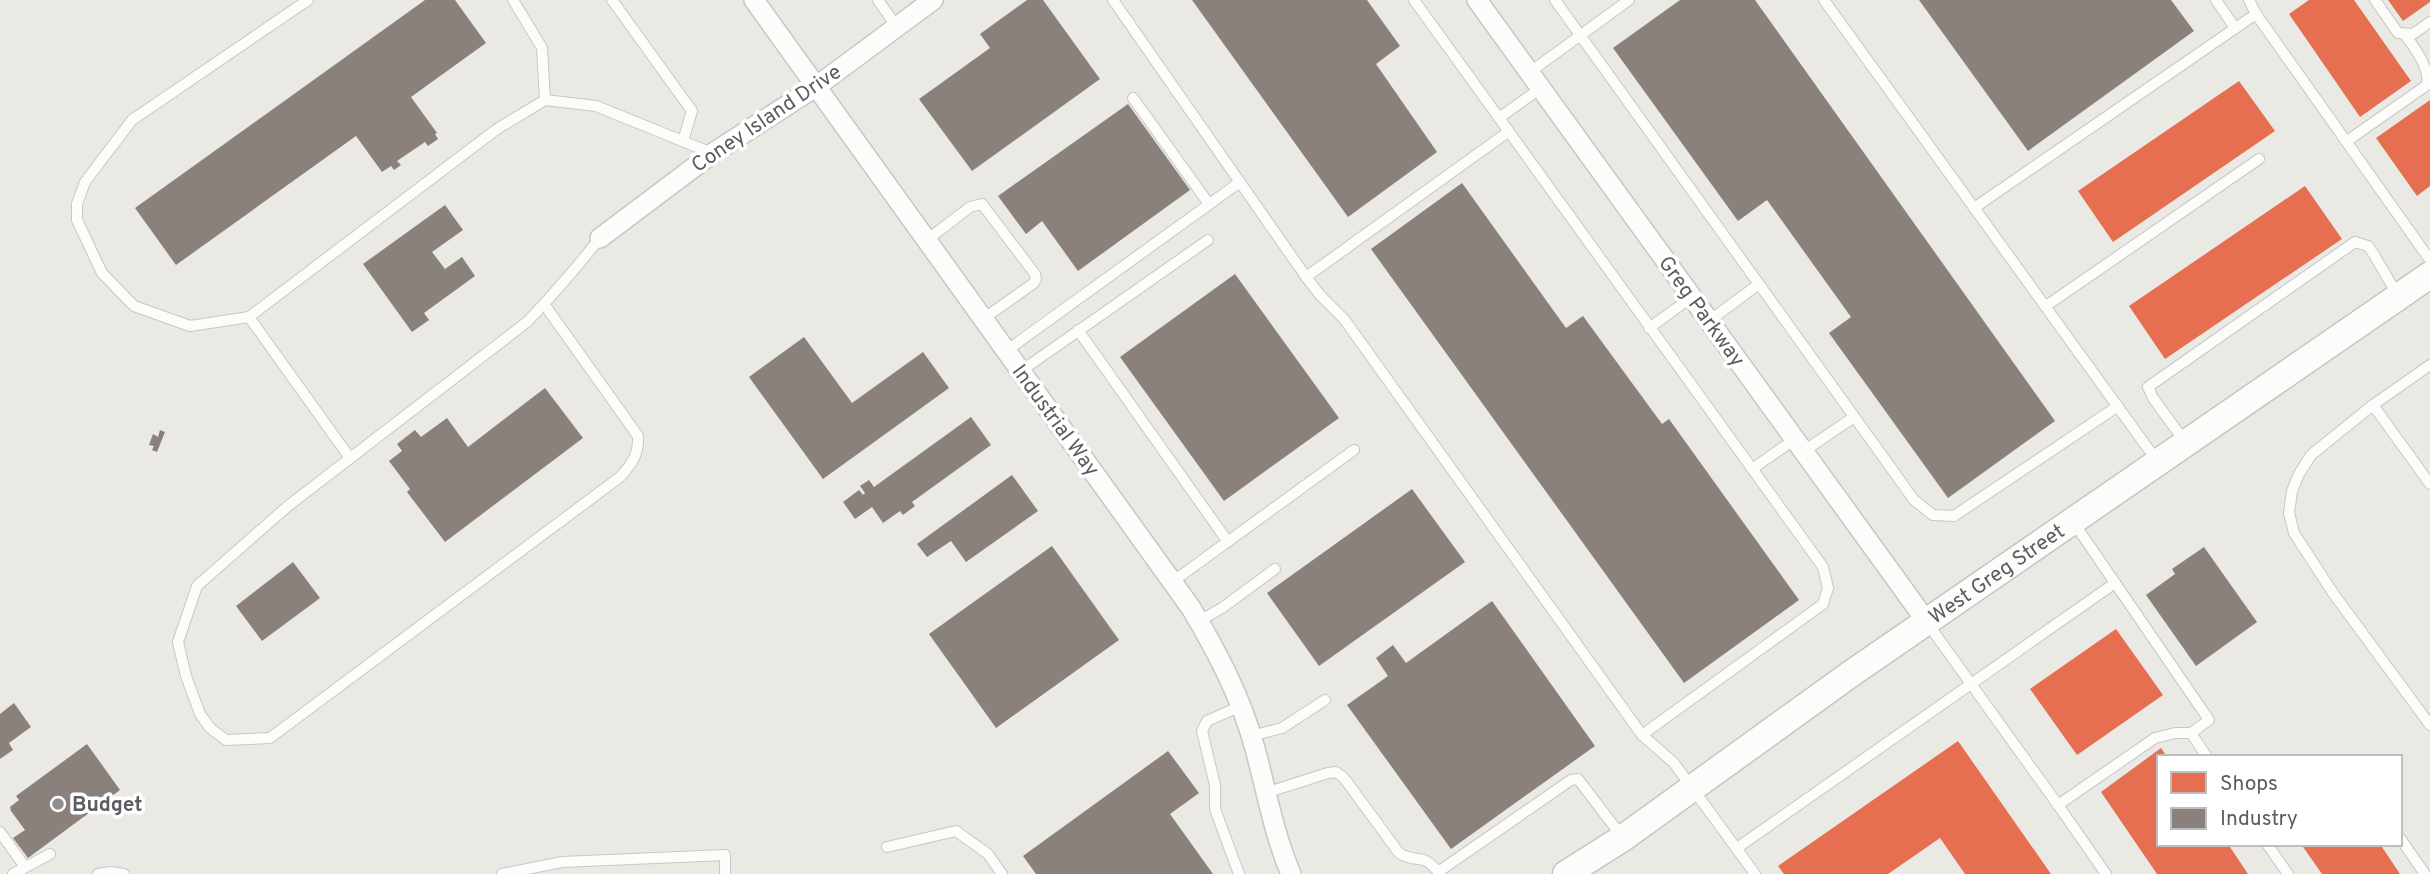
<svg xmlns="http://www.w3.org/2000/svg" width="2430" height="874" viewBox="0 0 2430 874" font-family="Overpass,sans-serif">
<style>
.shops{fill:#e76f51}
.industry{fill:#8a817c}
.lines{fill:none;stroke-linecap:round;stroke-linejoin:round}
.lane-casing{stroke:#c7c7c6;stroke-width:12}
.street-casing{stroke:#c7c7c6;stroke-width:22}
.secondary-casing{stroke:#c5c6c4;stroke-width:29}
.lane{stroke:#fcfcfb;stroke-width:10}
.street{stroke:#fcfcfb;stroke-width:19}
.secondary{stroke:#fcfcfb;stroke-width:26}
.poi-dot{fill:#8c8e8f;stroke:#fff;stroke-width:2.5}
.labels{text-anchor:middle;stroke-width:7;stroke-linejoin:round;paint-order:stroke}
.street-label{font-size:21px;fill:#5a5d61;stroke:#fff}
.poi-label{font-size:21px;font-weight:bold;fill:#5a5d61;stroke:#fff;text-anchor:start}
</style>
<rect width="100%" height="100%" fill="#eae9e4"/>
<!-- shops -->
<g class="shops">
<polygon points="2309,0 2354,0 2411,81 2360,117 2289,14"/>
<polygon points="2388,0 2430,0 2430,2 2403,21"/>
<polygon points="2239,81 2275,131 2113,242 2078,191"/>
<polygon points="2430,100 2430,186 2417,196 2376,138"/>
<polygon points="2305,186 2342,239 2165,359 2129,306"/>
<polygon points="2116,629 2163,695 2077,755 2030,689"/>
<polygon points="1958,741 2051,874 1965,874 1940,838 1888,874 1784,874 1778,866"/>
<polygon points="2161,748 2167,757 2159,757 2159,844 2228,844 2248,874 2157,874 2101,792"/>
<polygon points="2301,844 2380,844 2400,874 2322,874"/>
</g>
<!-- industry -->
<g class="industry">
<polygon points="425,0 455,0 486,43 411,97 437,133 435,134 438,139 428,146 425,142 397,161 401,165 394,170 391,166 382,172 356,136 176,265 135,208"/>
<polygon points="1027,0 1043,0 1100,79 972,171 919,99 990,48 980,34"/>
<polygon points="1192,0 1367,0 1400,46 1376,64 1437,152 1348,217"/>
<polygon points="1680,0 1755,0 2055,421 1948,498 1829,333 1851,317 1767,200 1738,221 1613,48"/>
<polygon points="1919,0 2171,0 2194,31 2028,151"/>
<polygon points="1128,104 1190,190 1078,271 1042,221 1026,234 998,196"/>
<polygon points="1462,183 1566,328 1583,316 1662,424 1669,419 1799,600 1684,683 1371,249"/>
<polygon points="445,205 463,230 432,252 445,269 462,257 475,276 424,313 429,320 412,332 363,264"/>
<polygon points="1235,274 1339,418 1224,501 1120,357"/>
<polygon points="804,337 852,403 923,352 949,388 823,479 749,377"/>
<polygon points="545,388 583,438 445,542 407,492 410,489 389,461 402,451 397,444 415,430 421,437 447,418 468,447"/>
<polygon points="971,417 991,445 912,502 915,506 903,515 900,511 883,523 872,507 855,519 843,502 859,490 863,495 865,493 860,486 869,480 874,487"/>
<polygon points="160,430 165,432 157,452 152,450 154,446 149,445 153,434 158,437"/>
<polygon points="1012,475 1038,511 966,562 951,541 927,557 917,544"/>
<polygon points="1412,489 1465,562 1319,666 1267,593"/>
<polygon points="1052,546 1119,640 996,728 929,634"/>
<polygon points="2204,547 2257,622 2196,666 2146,595 2175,574 2172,569"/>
<polygon points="293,562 320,598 262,641 236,606"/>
<polygon points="1492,601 1595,746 1451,849 1347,705 1388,676 1376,658 1393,645 1406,663"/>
<polygon points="14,703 31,727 9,743 13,750 0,759 0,714"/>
<polygon points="87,744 120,790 28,858 13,838 25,830 11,811 10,807 19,800 16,796"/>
<polygon points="1168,751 1199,793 1170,814 1213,874 1036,874 1023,856"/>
</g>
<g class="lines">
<defs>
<g id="lane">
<polyline points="308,0 132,120 85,182 77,204 77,220 102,273 134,306 190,326 249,317 497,129 545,100 596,106 712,153"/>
<polyline points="513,0 542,48 545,100"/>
<polyline points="612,0 692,111 683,141"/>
<polyline points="878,0 897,27"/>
<polyline points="1113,0 1306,277 1320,295 1344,319 1642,735 1674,763 1755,874"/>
<polyline points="1414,0 1823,567 1828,588 1823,604 1642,735"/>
<polyline points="1555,0 1914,500 1933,515 1954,516 2118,406"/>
<polyline points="1824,0 2157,461"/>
<polyline points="2216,0 2235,28"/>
<polyline points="2249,0 2256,14 2430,260"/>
<polyline points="2375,0 2398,33 2413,34 2430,22"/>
<polyline points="1530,72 1629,0"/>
<polyline points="1133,98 1209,204"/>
<polyline points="1499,118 1541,88"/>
<path d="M2347 141 2427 85C2430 68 2415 48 2405 35"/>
<polyline points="1974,208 2256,14"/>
<polyline points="927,240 970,207 982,204 1035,274 1036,279 1034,283 983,319"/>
<polyline points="1306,277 1508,132"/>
<path d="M544 304 638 436C639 454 632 464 620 477L270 738 226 740 210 728 200 714 186 676 178 642 197 586 288 506 527 322C553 295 577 267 600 238"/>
<polyline points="2046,306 2259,159"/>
<polyline points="249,317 350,458"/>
<polyline points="1709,321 1759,284"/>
<polyline points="1649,328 1692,297"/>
<polyline points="1078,330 1228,542"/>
<polyline points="1006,351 1240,182"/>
<polyline points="2430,365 2373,405 2311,455 2299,474 2292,491 2289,513 2294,533 2333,593 2430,725"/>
<polyline points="1021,371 1208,240"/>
<polyline points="2373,405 2430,484"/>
<polyline points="2185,442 2153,398 2148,387 2355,242 2368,246 2373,253 2398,296"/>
<polyline points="1804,451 1854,417"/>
<polyline points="1752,469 1795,439"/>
<polyline points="2074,523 2209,720 2191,733 2207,757"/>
<polyline points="1172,582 1354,450"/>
<polyline points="1199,621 1222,608 1275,569"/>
<polyline points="1928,624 2058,805 2155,738 2175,733 2191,733"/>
<polyline points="1251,736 1282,728 1325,700"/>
<path d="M1265 793 1328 773 1336 772 1344 778 1399 853C1418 865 1421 850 1440 874"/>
<polyline points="2058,805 2106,874"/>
<polyline points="0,832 25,867"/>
<polyline points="2400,838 2425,874"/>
<polyline points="2267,844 2288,874"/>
<polyline points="887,847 956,831 988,854 1002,874"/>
<polyline points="1737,848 2115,583"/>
<polyline points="1438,872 1571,780 1578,779 1623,838"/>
<polyline points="13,874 50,854"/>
<polyline points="98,874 111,872 124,874"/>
<polyline points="502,874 562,862 725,855 725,874"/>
<polyline points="1239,874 1215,809 1215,785 1202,731 1207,721 1241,706"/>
</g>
<g id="street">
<path d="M754 0 1191 608C1217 652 1240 695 1254 745 1266 788 1273 832 1291 874"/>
<polyline points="1477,0 1927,622"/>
<polyline points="600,238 713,153 817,86 933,0"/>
</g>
<g id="secondary">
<path id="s1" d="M1566 874 1623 838 1852 673 2430 275"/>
</g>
</defs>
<!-- lane casing -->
<use href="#lane" class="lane-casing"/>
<!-- street casing -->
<use href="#street" class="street-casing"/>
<!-- secondary casing -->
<use href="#secondary" class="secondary-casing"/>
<!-- lane -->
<use href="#lane" class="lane"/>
<!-- street -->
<use href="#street" class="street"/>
<!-- secondary -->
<use href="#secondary" class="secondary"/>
</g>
<!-- markers -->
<circle class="poi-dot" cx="58" cy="804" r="7"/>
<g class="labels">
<!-- street labels -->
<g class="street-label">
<text transform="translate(766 118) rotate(-34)" y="7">Coney Island Drive</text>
<text transform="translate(1702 311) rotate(54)" y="7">Greg Parkway</text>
<text transform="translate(1056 420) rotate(54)" y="7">Industrial Way</text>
<text dy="7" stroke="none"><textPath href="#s1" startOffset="525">West Greg Street</textPath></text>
</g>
<!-- poi labels -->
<g class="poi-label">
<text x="72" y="811">Budget</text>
</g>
</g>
<!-- legend -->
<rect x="2157" y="755" width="245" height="91" fill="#ffffff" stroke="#bdbec0" stroke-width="2"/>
<rect x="2171" y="772" width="35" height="21" fill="#e76f51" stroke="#bdbec0" stroke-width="2"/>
<text x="2220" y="790" font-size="21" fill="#5a5d61">Shops</text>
<rect x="2171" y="808" width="35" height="21" fill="#8a817c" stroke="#bdbec0" stroke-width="2"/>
<text x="2220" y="825" font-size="21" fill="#5a5d61">Industry</text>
</svg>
